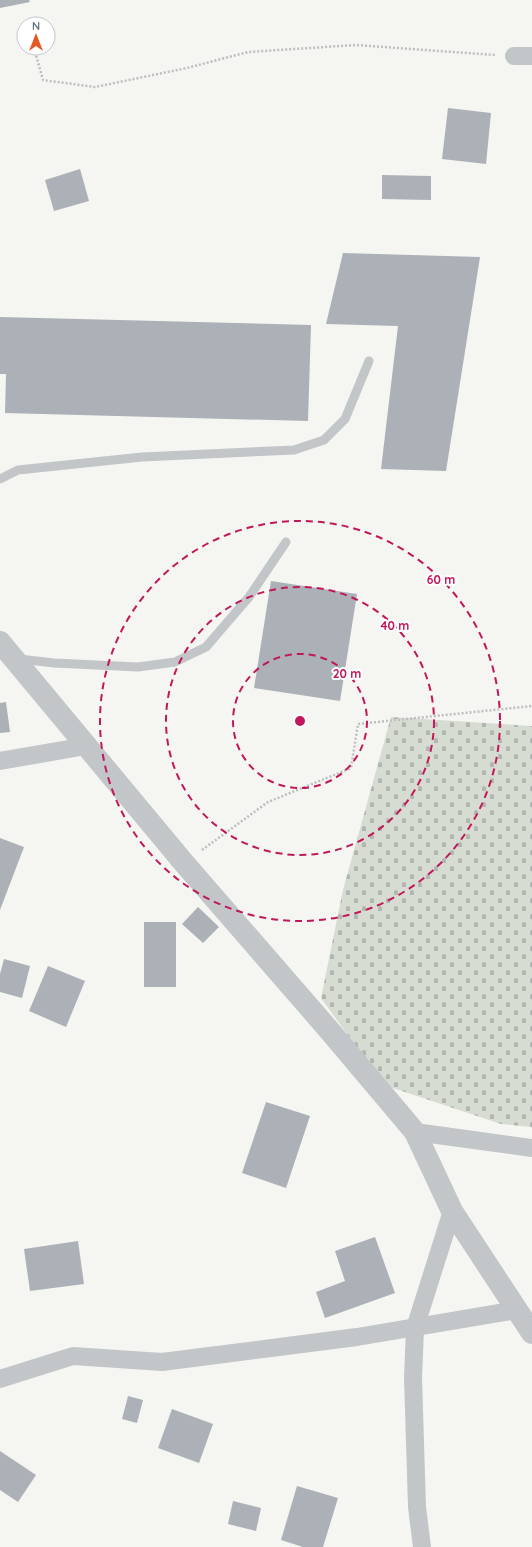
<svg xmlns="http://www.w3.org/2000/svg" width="532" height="1547" viewBox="0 0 532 1547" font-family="Quicksand,sans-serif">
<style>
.cemetery{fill:url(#cemetery-stones)}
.building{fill:#abb1b7}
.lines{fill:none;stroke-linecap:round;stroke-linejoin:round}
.path{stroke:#bcbec0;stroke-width:2.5;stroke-dasharray:2 2;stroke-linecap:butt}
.service{stroke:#c2c6c9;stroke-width:9}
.minor{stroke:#c2c6c9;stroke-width:18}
.tertiary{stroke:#c2c6c9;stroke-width:22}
.ring{fill:none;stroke:#c2185b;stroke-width:2;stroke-dasharray:7 5}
.centre{fill:#c2185b;stroke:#fff;stroke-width:2}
.ring-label{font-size:12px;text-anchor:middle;font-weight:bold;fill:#c2185b;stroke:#fff;stroke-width:4;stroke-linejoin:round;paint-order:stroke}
</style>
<defs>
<pattern id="cemetery-stones" width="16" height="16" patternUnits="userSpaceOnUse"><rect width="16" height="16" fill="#d6dcd2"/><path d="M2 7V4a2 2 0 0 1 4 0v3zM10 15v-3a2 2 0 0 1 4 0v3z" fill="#b1b7b0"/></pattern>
</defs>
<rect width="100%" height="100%" fill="#f5f5f1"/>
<!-- cemetery -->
<polygon class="cemetery" points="391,717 532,726 532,1127 501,1124 384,1085 321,998 343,890"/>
<!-- building -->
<g class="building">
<polygon points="0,0 29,0 30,2 0,8"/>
<polygon points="448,108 491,113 486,164 442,159"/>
<polygon points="80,169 89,201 54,211 45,180"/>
<polygon points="382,175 431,176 431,200 382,199"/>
<polygon points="343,253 480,257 446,471 381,469 398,326 326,324"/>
<polygon points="0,317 311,325 308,421 5,413 6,374 0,374"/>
<polygon points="271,581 357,594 340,701 254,688"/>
<polygon points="6,702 10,732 0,733 0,703"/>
<polygon points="0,838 24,847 0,910"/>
<polygon points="198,907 219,927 203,943 182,924"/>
<rect x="144" y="922" width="32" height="65"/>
<polygon points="4,959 30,966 22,998 0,992 0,974"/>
<polygon points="48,966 85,981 66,1027 29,1011"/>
<polygon points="266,1102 310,1116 286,1188 242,1173"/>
<polygon points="375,1237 395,1293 325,1318 316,1292 345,1281 335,1251"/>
<polygon points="78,1241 84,1284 30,1291 24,1249"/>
<polygon points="128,1396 143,1400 137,1423 122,1419"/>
<polygon points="172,1409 213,1424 199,1463 158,1448"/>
<polygon points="0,1451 36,1475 18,1502 0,1490"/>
<polygon points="297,1486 338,1498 323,1547 303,1547 281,1540"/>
<polygon points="233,1501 261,1508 256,1531 228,1524"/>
</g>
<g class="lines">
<!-- path -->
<g class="path">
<polyline points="34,48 43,80 95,87 187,68 248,52 356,45 495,55"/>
<polyline points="202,850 268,802 351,768 358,724 532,706"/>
</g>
<!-- service -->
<g class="service">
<polyline points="0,479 18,470 142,457 294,450 324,440 345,419 369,361"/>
<polyline points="19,659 54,663 138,667 175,662 206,647 249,597 286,542"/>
</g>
<!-- minor -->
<g class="minor">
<polyline points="514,56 532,56"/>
<polyline points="0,761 86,746"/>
<polyline points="415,1132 532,1148"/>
<polyline points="0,1379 73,1356 162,1362 357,1337 517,1310"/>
<polyline points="422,1547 417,1507 413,1378 415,1328 452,1211"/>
</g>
<!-- tertiary -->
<polyline class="tertiary" points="0,642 184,863 329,1030 415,1132 452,1211 532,1333"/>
</g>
<!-- distance rings -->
<g class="ring">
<circle cx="300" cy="721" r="67"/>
<circle cx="300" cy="721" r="134"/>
<circle cx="300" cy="721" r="200"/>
</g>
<circle cx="300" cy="721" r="6" class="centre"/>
<g class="ring-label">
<text x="441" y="584">60 m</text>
<text x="395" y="630">40 m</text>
<text x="347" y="678">20 m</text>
</g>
<!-- north arrow -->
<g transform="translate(36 36)"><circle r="19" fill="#ffffff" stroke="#c1c7cd"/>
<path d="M0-3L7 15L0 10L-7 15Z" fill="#e25924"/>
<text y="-6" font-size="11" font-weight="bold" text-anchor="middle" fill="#647382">N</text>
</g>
</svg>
